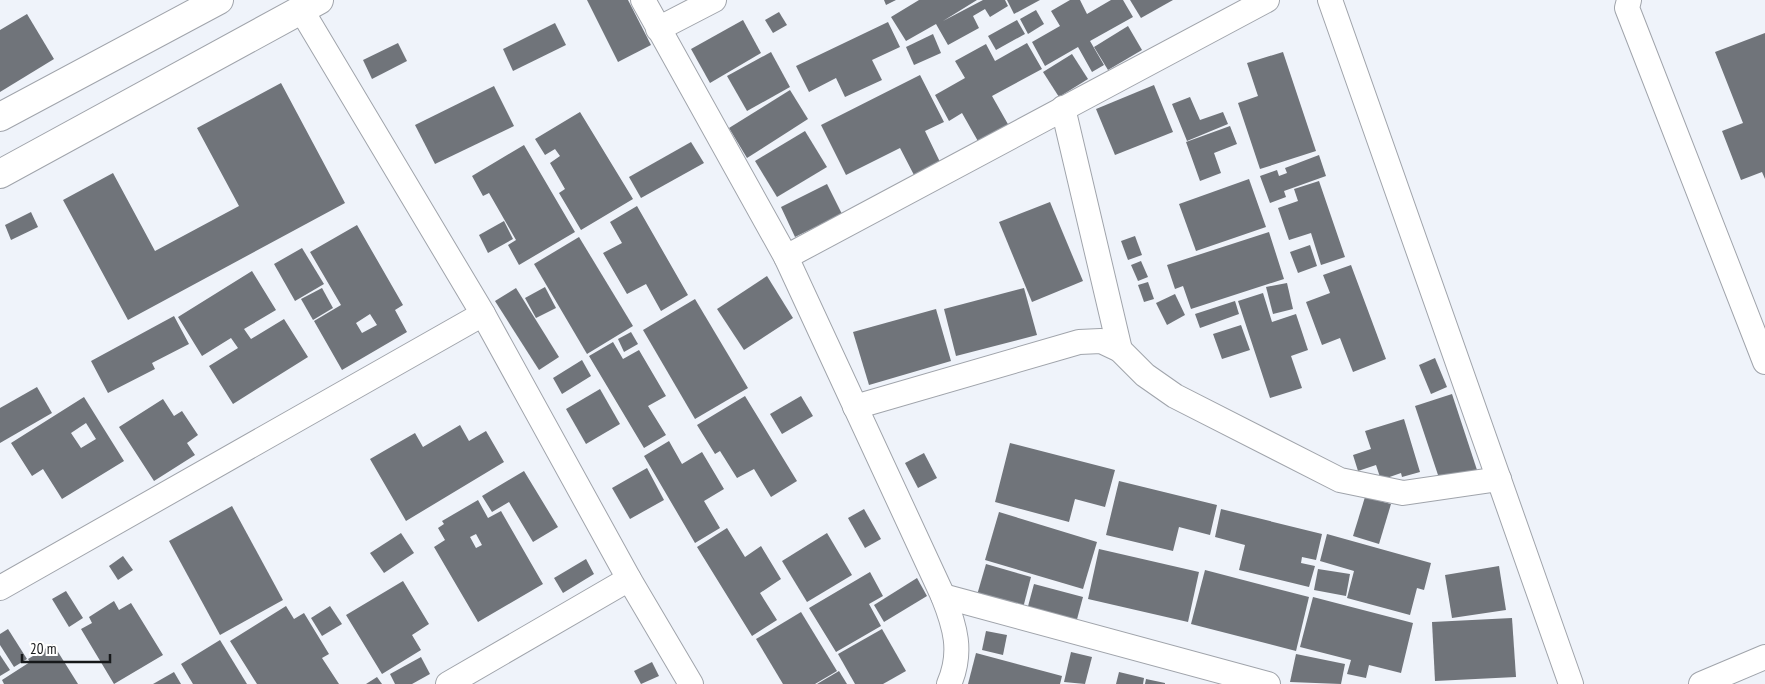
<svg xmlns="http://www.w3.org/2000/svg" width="1765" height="684" viewBox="0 0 1765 684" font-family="'PT Sans Narrow',sans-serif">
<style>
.building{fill:#70747a;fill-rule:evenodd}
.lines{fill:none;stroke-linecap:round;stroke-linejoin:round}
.minor-casing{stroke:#a0a4ab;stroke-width:26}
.tertiary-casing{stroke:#a0a4ab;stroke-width:30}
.minor{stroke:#fff;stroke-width:24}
.tertiary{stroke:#fff;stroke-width:28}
</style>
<rect width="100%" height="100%" fill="#eff3fa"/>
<!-- building -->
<g class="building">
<polygon points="587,0 628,0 651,45 618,62"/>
<polygon points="884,0 896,0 886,5"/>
<polygon points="919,0 977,0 943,21 983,0 1005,0 1008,6 990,17 985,9 973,16 979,28 948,45 936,24 906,41 891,17"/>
<polygon points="1007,0 1040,0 1014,14"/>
<polygon points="1070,0 1080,0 1087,14 1111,0 1123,0 1133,17 1090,41 1104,65 1092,72 1078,47 1045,66 1032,42 1060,26 1051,11"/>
<polygon points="1130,0 1173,0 1141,18"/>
<polygon points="1036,10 1044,24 1028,34 1020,19"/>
<polygon points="779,12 787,25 773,33 765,20"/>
<polygon points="27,14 54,59 0,92 0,30"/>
<polygon points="743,20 761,53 710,83 691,49"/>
<polygon points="1017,20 1025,34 996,50 988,36"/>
<polygon points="888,22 900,47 872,60 882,80 845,97 836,78 809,92 796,66"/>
<polygon points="555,23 566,45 513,71 503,49"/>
<polygon points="1128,26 1142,50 1108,70 1094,47"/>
<polygon points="1765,33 1765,179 1762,172 1741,180 1722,131 1743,123 1715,52"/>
<polygon points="933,34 941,53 914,65 906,47"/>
<polygon points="398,43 407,61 372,79 363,60"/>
<polygon points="1027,43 1042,69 992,96 1009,126 979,143 962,113 949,121 935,95 965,78 955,61 986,44 995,61"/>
<polygon points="771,52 790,87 747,111 727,76"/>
<polygon points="1283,52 1316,151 1260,169 1238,103 1258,96 1247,63"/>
<polygon points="1072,54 1088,79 1059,97 1043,72"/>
<polygon points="920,75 944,122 925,131 940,162 914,175 900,148 846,175 821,125"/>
<polygon points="281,83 345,203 128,320 63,200 113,173 155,251 239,206 197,128"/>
<polygon points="1154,85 1173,132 1115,155 1096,109"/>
<polygon points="494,86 514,126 435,164 415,125"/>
<polygon points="790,90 808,119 747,158 729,128"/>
<polygon points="1190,97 1200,120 1223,112 1228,124 1187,141 1172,104"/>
<polygon points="580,112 633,199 581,230 559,193 565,189 550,163 560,156 555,149 545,155 535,139"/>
<polygon points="1230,126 1237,144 1214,153 1221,173 1200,181 1186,142"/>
<polygon points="805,131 827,167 777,197 755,161"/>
<polygon points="691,142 704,163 641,198 629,177"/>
<polygon points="524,145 575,232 519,265 508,245 516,240 489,193 483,196 472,176"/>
<polygon points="1319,155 1326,176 1284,191 1286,197 1270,203 1260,176 1277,170 1279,176 1287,173 1285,168"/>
<polygon points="1249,179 1266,227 1196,251 1179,204"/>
<polygon points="1319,181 1345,257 1321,265 1311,233 1289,240 1278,208 1298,201 1294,189"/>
<polygon points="827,184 842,214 795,237 781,207"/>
<polygon points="1050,202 1083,281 1032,302 999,222"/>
<polygon points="637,206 688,295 661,311 646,284 627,294 603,253 622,243 610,222"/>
<polygon points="31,212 38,227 11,240 5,225"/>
<polygon points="504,221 513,239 488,253 479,235"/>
<path d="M357 225 403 305 395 310 407 332 342 370 314 321 341 305 310 252ZM370 314 377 325 362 333 356 323Z"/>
<polygon points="1269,232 1284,279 1191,309 1183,286 1175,289 1167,265"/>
<polygon points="1135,236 1142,255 1128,260 1121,241"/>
<polygon points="579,237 633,326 587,354 534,264"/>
<polygon points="1310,245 1317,266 1298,273 1290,252"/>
<polygon points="302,248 324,284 295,301 274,264"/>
<polygon points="1141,261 1148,277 1138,281 1131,265"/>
<polygon points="1351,265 1386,359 1353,372 1340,338 1322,345 1306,302 1330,293 1323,275"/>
<polygon points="252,271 276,310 244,329 251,339 284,319 308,357 233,404 209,366 238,348 231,338 202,356 178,317"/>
<polygon points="767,276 793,318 744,350 717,309"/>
<polygon points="1148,282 1154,299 1144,302 1138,285"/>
<polygon points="1287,283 1293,309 1273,314 1266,287"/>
<polygon points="545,287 556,308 536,318 525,298"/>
<polygon points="322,288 333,308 313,320 301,299"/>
<polygon points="516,288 559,357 539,370 495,301"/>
<polygon points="1024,288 1037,335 956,356 944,309"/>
<polygon points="1263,293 1272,322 1296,314 1308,350 1291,356 1302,388 1270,398 1238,301"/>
<polygon points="1175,294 1185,315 1167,325 1156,303"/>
<polygon points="695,299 748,388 695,419 643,330"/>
<polygon points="1235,301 1239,314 1200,328 1195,314"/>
<polygon points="936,309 951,361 869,385 853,332"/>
<polygon points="174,316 189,344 152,363 155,369 108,393 91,361"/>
<polygon points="1241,325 1250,350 1222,359 1213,334"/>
<polygon points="631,332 638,344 624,352 618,339"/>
<polygon points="613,342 623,359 639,350 666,396 648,406 666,435 644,448 589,356"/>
<polygon points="1435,358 1447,387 1431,394 1419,365"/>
<polygon points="582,360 591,376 562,394 553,378"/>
<polygon points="37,387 52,413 0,443 0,408"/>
<polygon points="600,389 620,424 586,444 566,409"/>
<polygon points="1452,394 1478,473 1441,484 1415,406"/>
<polygon points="745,396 797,481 771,497 754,469 737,478 720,451 715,454 697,425"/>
<polygon points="801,396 813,416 782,434 770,414"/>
<path d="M84 397 124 461 62 499 43 469 32 476 11 443ZM86 423 96 439 81 448 71 433Z"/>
<polygon points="163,399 174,416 182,411 198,435 187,443 195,455 154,481 119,427"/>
<polygon points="1404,419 1420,472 1402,477 1401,473 1381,480 1376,465 1358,471 1353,455 1371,449 1365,431"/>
<polygon points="460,425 469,441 486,431 504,462 406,521 370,459 415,433 423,447"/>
<polygon points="669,441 682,464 702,452 724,489 704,501 720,528 695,543 644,456"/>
<polygon points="1010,443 1115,470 1105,507 1075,499 1069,522 995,502"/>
<polygon points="924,453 937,478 918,488 905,463"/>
<polygon points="647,468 664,500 630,519 612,488"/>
<polygon points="524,471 558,527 533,542 509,502 492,512 482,496"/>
<polygon points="1119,481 1217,505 1210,535 1179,527 1173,551 1106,535"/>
<polygon points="1365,497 1391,504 1379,544 1353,536"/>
<path d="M478 500 488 518 501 511 543 584 478 622 434 547 445 540 438 528 444 524 442 521ZM476 534 482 545 476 548 470 537Z"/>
<polygon points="232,506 283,600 220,635 169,541"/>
<polygon points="864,509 881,539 865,548 848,518"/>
<polygon points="1221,509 1322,534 1316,560 1302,557 1301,563 1315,566 1309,587 1239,570 1245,545 1215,537"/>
<polygon points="999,512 1097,542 1083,589 985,560"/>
<polygon points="727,528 745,557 761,546 781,579 760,593 777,620 752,636 697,547"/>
<polygon points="401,533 414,553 384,573 370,553"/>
<polygon points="827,533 852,575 807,602 782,561"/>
<polygon points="1327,534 1431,563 1424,590 1417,588 1410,615 1347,598 1354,571 1320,561"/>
<polygon points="1099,549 1199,572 1188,622 1088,599"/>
<polygon points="123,556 133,570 118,580 109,566"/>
<polygon points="586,559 594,574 563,593 554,578"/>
<polygon points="986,564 1031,577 1023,608 977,595"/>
<polygon points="1499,566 1506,610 1452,618 1445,575"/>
<polygon points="1318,569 1350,574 1346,596 1314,590"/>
<polygon points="1205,570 1309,597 1296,651 1191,624"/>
<polygon points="870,572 883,596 869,604 881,626 836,652 809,608"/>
<polygon points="917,578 927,596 884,622 874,605"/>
<polygon points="403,581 429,624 412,635 421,650 382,674 346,615"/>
<polygon points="1034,584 1083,597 1076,623 1027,610"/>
<polygon points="66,591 83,618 69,627 52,599"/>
<polygon points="1313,597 1413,623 1401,673 1369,665 1366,678 1347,674 1351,660 1300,647"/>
<polygon points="114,601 119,610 131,603 163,655 114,684 81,629 92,623 89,617"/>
<polygon points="286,606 294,619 304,613 329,654 322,658 339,684 257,684 230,641"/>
<polygon points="330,606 342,624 322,636 311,618"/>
<polygon points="801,612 837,671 815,684 783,684 756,639"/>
<polygon points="1512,618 1516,677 1435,681 1432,622"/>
<polygon points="8,629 27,659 14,667 0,645 0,634"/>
<polygon points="882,629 906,671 883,684 855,684 838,654"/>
<polygon points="986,631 1007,635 1003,655 982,650"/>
<polygon points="220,640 247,684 193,684 181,664"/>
<polygon points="53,644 78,684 4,684 2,680 30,662 28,659"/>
<polygon points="1071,652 1092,657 1085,684 1064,682"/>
<polygon points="976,653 1062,676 1060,684 968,684"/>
<polygon points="1296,654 1345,664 1341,684 1290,682"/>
<polygon points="0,655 10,670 0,676"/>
<polygon points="421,657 430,674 412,684 395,684 390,674"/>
<polygon points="652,662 659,676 641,684 634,671"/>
<polygon points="839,671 847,684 817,684"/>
<polygon points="174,672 181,684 153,684"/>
<polygon points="1119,672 1144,678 1143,684 1116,684"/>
<polygon points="377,677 382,684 366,684"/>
<polygon points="1146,679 1165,683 1165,684 1145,684"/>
</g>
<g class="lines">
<defs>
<g id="minor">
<path d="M643 0 786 257 943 596C955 626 963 652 949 684"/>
<polyline points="1330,0 1571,684"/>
<polyline points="1629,0 1627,8 1765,362"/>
<polyline points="302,11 483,314 629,579 691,684"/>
<polyline points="658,29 714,0"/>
<polyline points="1063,108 1120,350"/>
<polyline points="786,257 1267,0"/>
<polyline points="855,407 1079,342 1101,341 1120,350 1145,375 1175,396 1340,480 1403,493 1499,479"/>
<polyline points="0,588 483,314"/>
<polyline points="943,596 1268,684"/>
<polyline points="448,684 629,579"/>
<polyline points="1701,684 1765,657"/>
</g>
<g id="tertiary">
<polyline points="0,117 219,0"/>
<polyline points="0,174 319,0"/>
</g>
</defs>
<!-- minor casing -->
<use href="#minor" class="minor-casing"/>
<!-- tertiary casing -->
<use href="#tertiary" class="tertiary-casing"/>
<!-- minor -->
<use href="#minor" class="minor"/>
<!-- tertiary -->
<use href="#tertiary" class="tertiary"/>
</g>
<!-- scale -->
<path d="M22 654v8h88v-8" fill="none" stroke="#16181a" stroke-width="2.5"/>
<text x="30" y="654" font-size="15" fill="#16181a" stroke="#ffffff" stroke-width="4" paint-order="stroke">20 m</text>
</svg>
